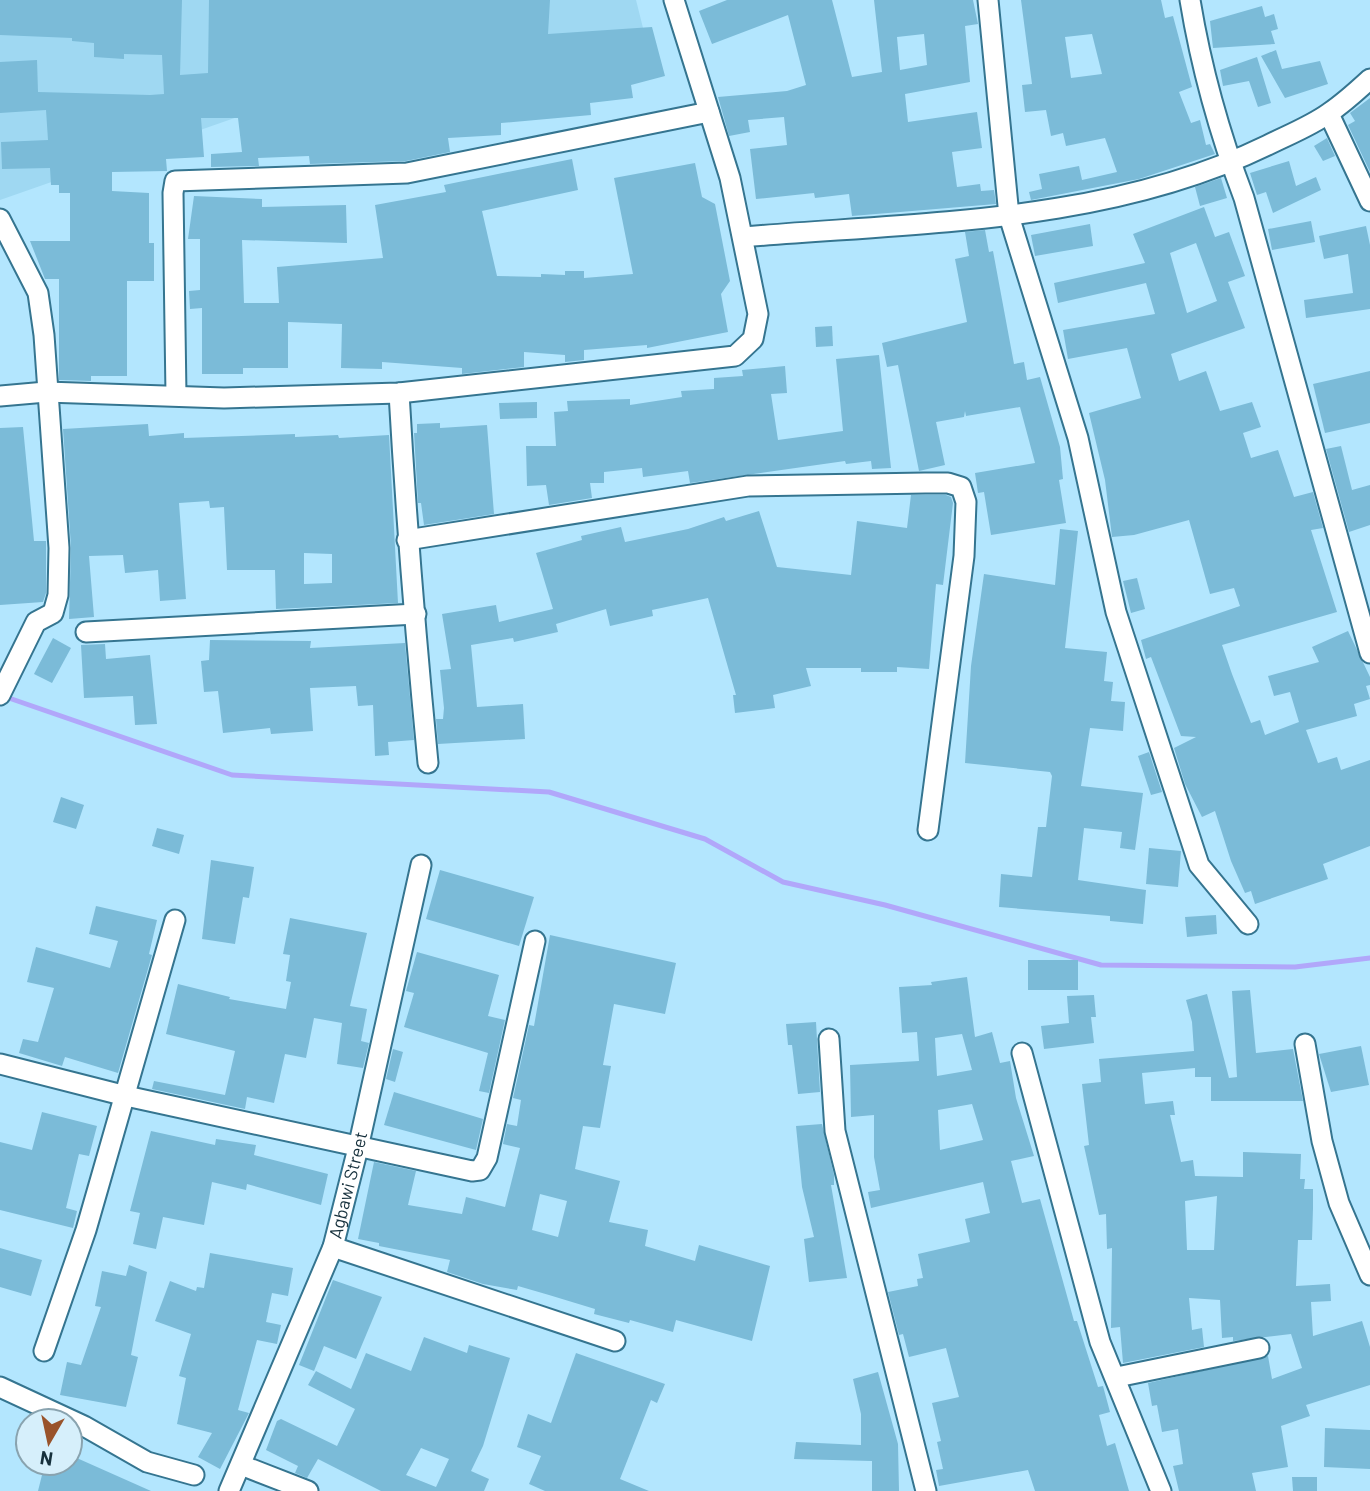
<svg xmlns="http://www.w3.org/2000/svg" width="1370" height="1491" viewBox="0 0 1370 1491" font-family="Barlow,sans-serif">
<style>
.built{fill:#9fd8f2}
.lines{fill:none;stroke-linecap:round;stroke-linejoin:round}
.stream{stroke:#b1a7fa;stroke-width:5}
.building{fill:#7bbbd8;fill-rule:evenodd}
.street-casing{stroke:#357590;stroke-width:23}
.street{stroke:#fff;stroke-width:19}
.labels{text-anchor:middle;stroke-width:6;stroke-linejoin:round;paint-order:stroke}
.street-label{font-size:18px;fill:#16303c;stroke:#d6effb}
</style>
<rect width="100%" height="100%" fill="#b3e6fe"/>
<!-- built -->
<polygon class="built" points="0,0 636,0 649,52 306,93 0,200"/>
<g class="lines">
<!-- stream -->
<polyline class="stream" points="3,696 232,775 549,792 705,839 783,882 885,905 1101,965 1295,967 1370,958"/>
</g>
<!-- building -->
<g class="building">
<polygon points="0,0 182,0 180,75 208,73 209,0 550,0 548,34 652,27 665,76 631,85 633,98 590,103 591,115 501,123 501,135 448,138 450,152 406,161 310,164 309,156 258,158 259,166 211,167 211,154 242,152 238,118 201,118 204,157 166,159 167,171 112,172 112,191 149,193 149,243 154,243 154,281 127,281 127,376 91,376 91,381 59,380 59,279 45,279 30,241 70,241 70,193 59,193 59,185 51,185 50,168 2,169 1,142 48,140 46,110 0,113 0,62 37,60 38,92 150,95 164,94 162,55 124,54 124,59 94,57 94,43 72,41 72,38 0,35"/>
<path d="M727 0H832L852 77 882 72 874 0H973L978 24 965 26 970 82 905 94 908 122 977 112 982 148 952 152 957 187 980 184 981 191 994 190 996 204 852 216 849 194 815 198 814 193 756 199 750 149 787 145 784 117 748 120 750 132 729 136 718 97 787 91 806 85 788 15 712 44 699 11ZM924 34 927 65 900 70 897 37Z"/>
<path d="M1021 0H1161L1165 18 1173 16 1192 87 1179 92 1191 123 1200 120 1206 145 1210 144 1215 154 1139 179 1031 200 1029 192 1042 189 1039 174 1079 166 1082 180 1117 172 1105 138 1066 146 1063 133 1051 136 1046 110 1025 112 1022 85 1032 84ZM1092 34 1102 74 1071 78 1065 37Z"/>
<polygon points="1262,6 1265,17 1274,14 1278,29 1271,31 1275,44 1213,48 1210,21"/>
<polygon points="1276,50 1282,69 1320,61 1328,84 1285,98 1261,56"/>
<polygon points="1257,57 1271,103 1258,107 1249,81 1223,86 1220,70"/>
<polygon points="1370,98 1370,172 1348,125 1355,121 1350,113"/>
<polygon points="1327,138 1335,156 1323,161 1314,146"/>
<polygon points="572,159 578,190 482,211 497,276 541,277 541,274 565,275 565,271 584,271 584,278 633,274 614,178 695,163 702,197 715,204 730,281 721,294 728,332 647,348 647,345 584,350 584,360 565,362 565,355 524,352 524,367 462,374 462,368 382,362 382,369 341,368 342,324 288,322 288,368 243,368 243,374 202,374 202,308 190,309 189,291 200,290 200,239 188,239 194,196 262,199 262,207 346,205 347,243 242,240 244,303 279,303 277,267 383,258 375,205 446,192 444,185"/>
<polygon points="1289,161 1296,186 1316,177 1321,190 1273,213 1266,192 1257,195 1250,173"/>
<polygon points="1221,178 1227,198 1200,206 1195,187"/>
<path d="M1204 207 1215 237 1229 232 1245 276 1228 282 1245 328 1171 354 1179 381 1206 371 1220 411 1252 402 1261 427 1243 433 1251 458 1278 450 1294 497 1313 492 1323 528 1311 530 1337 612 1222 645 1232 674 1251 723 1260 720 1265 735 1299 722 1290 692 1274 696 1268 676 1319 662 1312 647 1348 631 1370 677V685L1366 686 1370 699 1354 704 1357 716 1306 730 1318 763 1337 757 1341 770 1370 760V846L1323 864 1328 879 1255 904 1251 891 1245 893 1231 861 1215 811 1202 817 1185 784 1174 748 1196 737 1181 736 1151 657 1146 659 1141 640 1240 606 1234 588 1210 594 1189 520 1134 535 1112 537 1105 480 1089 413 1141 398 1127 348 1068 359 1063 330 1155 314 1146 283 1058 303 1054 283 1145 263 1133 234ZM1196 243 1217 301 1187 313 1170 253Z"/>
<polygon points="1311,221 1315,242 1272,250 1268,229"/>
<polygon points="1090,224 1093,246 1035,256 1031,235"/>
<polygon points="1366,226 1370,245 1370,309 1306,318 1304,300 1353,293 1348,254 1324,259 1319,236"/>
<polygon points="985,230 989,252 993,251 1014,364 1024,362 1027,380 1040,377 1060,447 1063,479 1059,480 1066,523 991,535 984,492 978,493 975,473 1035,463 1020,407 966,416 965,411 964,417 936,422 945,465 919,471 898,365 887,367 882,343 967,322 955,259 969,256 965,232"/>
<polygon points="832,326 833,346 816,347 815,327"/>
<polygon points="879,355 891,468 872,469 871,461 846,464 845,461 690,483 688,471 643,477 642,468 604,472 604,483 590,483 592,498 549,505 546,485 527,486 526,446 556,446 554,412 568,411 567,401 630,399 630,405 682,397 681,391 714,389 714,378 743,376 742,370 785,366 787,393 771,394 778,440 843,431 836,359"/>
<polygon points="1370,371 1370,423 1325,433 1313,384"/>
<polygon points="537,402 537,418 500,419 499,403"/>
<polygon points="440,423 440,428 487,425 494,514 424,525 421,503 418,503 414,433 417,433 417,424"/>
<path d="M148 424 149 436 184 433V438L295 434V437L338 435 339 438 389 435 398 603 276 609 275 570H227L224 507 210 508 209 501 179 503 186 599 160 601 158 570 125 573 123 555 89 556 94 617 69 619 71 547 63 429ZM304 553 332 554V583L304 584Z"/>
<polygon points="23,427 34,541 46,541 46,593 43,602 0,605 0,428"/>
<polygon points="1341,446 1352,490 1370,485 1370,525 1349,532 1326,449"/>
<polygon points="911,495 946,495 951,497 953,503 943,585 936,584 929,669 897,667 897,672 861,672 861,668 806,668 811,686 773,695 775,708 735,713 733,695 736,695 708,598 652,610 653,616 610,626 606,609 556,624 558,632 514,642 513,638 471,645 477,707 523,704 525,739 438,744 436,719 443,719 444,708 440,670 451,669 442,614 496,605 499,622 553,609 536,553 582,540 581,536 621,527 625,542 688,529 724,517 726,521 759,511 777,567 851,575 857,521 907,528"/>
<polygon points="1060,529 1078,531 1065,648 1107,652 1104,681 1113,682 1111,701 1125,702 1123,731 1090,728 1081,786 1143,793 1135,850 1120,848 1122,832 1084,828 1078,880 1146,890 1143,924 1110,921 1110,916 999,907 1001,874 1032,877 1038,827 1046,827 1052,776 1050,772 965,763 971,666 984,574 1055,585"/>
<polygon points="1137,578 1145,609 1131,613 1123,581"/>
<polygon points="53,638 71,648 52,683 34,674"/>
<polygon points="210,640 311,641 310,648 405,643 414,740 388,742 389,755 375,756 373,705 358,706 356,686 310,688 313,731 271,734 270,728 223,733 218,691 204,692 201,661 209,660"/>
<polygon points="105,644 106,659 150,655 157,724 135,725 133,696 84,698 81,645"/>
<polygon points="1149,752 1162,792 1151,795 1138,756"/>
<polygon points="61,797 84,805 76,829 53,822"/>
<polygon points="157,828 184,835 179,854 152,846"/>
<polygon points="1149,848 1181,851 1178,887 1146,884"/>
<polygon points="211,860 254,867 249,898 243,897 235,944 202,939"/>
<polygon points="440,870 534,897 519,946 426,919"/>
<polygon points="96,906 157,920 149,954 152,955 118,1073 65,1057 62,1066 19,1053 23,1039 38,1042 54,988 27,982 36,947 110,968 118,941 89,934"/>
<polygon points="1216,915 1217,934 1187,937 1185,917"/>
<polygon points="290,918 367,933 350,1006 367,1009 361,1041 369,1043 363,1068 337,1064 342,1023 314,1018 306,1058 285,1054 274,1103 247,1097 245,1109 152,1089 154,1081 225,1095 235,1051 166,1034 178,984 230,997 229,999 286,1009 291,982 286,981 290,955 283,954"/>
<path d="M550 935 676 963 665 1014 614 1004 603 1065 611 1066 600 1128 583 1126 575 1169 620 1181 609 1222 648 1230 645 1246 695 1261 699 1245 770 1266 752 1341 676 1320 673 1332 630 1320 629 1323 594 1314 595 1309 549 1295 518 1286 517 1290 483 1284 447 1272 450 1260 379 1246V1243L358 1239 374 1162 416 1171 408 1205 462 1214 466 1197 505 1207 520 1148 503 1144 507 1124 517 1126 521 1100 513 1098 529 1025 534 1026ZM540 1194 567 1201 558 1237 532 1230Z"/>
<polygon points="417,952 499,975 488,1016 505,1020 489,1093 479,1091 488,1053 404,1027 414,993 406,991"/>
<rect x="1028" y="960" width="50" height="30"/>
<path d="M967 977 975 1037 992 1032 1000 1063 1010 1061 1016 1098 1034 1156 1011 1161 1022 1203 1040 1199 1074 1321H1077L1098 1387 1103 1386 1110 1412 1099 1415 1107 1446 1115 1443 1129 1491H1035L1028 1470 939 1486 936 1470 943 1469 937 1442 941 1441 932 1403 959 1397 946 1348 909 1357 903 1334 899 1335 888 1292 918 1286 917 1279 923 1278 918 1254 970 1242 965 1219 990 1213 983 1182 871 1208 868 1192 880 1190 874 1157V1115L851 1117 850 1065 919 1061 917 1032 902 1033 899 987 932 985 931 982ZM962 1034 972 1070 937 1076 935 1038ZM972 1104 983 1140 940 1150 938 1110Z"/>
<path d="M1250 990 1256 1053 1293 1049 1303 1101H1211V1077H1195V1068L1142 1073 1145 1104 1173 1101 1175 1115H1170L1181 1162 1193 1160 1195 1176 1243 1177V1152L1301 1154 1300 1179H1305L1304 1189H1313V1208L1312 1240H1298L1296 1286 1330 1284 1331 1301 1311 1302 1313 1336 1362 1321 1370 1347V1385L1306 1405 1310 1416 1281 1426 1288 1467 1252 1473 1256 1491H1179L1173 1466 1183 1464 1178 1429 1162 1432 1157 1405 1152 1406 1148 1383 1268 1356 1272 1379 1302 1368 1291 1334 1233 1341V1337L1222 1338 1220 1300 1189 1298 1192 1330 1202 1328 1204 1347 1123 1363 1120 1327 1111 1328 1112 1248 1107 1249 1106 1214 1099 1215 1084 1146 1089 1145 1082 1084 1101 1082 1099 1059 1194 1051 1192 1022 1186 1000 1207 994 1229 1078 1237 1077 1232 991ZM1217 1196 1214 1250H1187L1185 1201Z"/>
<polygon points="1094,995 1096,1017 1091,1017 1094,1043 1044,1049 1041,1026 1069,1023 1067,996"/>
<polygon points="816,1022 820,1092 798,1094 792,1045 788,1045 786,1024"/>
<polygon points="1361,1046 1369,1085 1331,1092 1319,1054"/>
<polygon points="393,1049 403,1052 395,1082 386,1079"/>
<polygon points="394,1092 483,1119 476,1150 384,1125"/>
<polygon points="42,1112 97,1126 89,1156 79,1154 66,1208 77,1211 73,1228 0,1210 0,1142 32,1150"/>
<polygon points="822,1124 834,1175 834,1185 831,1185 847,1278 809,1282 804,1239 814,1237 802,1187 796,1126"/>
<polygon points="151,1131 215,1145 216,1139 256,1145 254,1155 328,1174 321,1205 247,1184 246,1190 212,1182 204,1225 163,1217 156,1249 133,1244 140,1213 130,1211"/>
<polygon points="0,1248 42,1260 31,1296 0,1287"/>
<polygon points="210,1253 293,1268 288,1296 272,1293 266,1322 281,1325 277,1344 257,1340 238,1410 249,1413 220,1469 198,1457 212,1433 177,1424 186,1378 179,1376 191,1334 155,1321 170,1281 196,1291 197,1287 204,1288"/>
<polygon points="129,1265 147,1272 131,1355 138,1357 126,1407 60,1395 67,1362 81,1365 101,1307 95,1306 102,1271 126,1276"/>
<polygon points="333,1280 382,1297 356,1359 324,1346 314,1371 299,1365"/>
<path d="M424 1337 467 1353 469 1345 510 1358 483 1446 471 1471 489 1479 484 1491H381L318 1459 307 1478 295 1473 298 1466 266 1450 277 1421 281 1419 337 1446 355 1409 308 1385 316 1371 351 1389 366 1353 411 1371ZM421 1448 449 1459 436 1487 406 1475Z"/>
<polygon points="576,1353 665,1384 657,1403 651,1400 620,1479 649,1491 545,1491 529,1484 541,1456 517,1447 528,1414 551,1423"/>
<polygon points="878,1372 898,1444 899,1491 872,1491 872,1461 794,1459 796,1442 861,1445 861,1414 853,1379"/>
<polygon points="1325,1428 1370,1430 1370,1469 1324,1467"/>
<polygon points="70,1455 151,1491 38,1491 45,1463 70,1463"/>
<polygon points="1292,1477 1317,1477 1317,1491 1293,1491"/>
</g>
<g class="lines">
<defs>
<g id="street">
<polyline points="988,0 1009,216 1078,438 1116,612 1199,865 1248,924"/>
<path d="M1190 0C1201 67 1220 135 1244 198L1370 653"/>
<polyline points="1329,114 1370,201"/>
<polyline points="0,219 38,293 44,335 59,548 58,595 53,613 36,622 0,695"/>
<path d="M743 237C919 222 1106 224 1268 145 1288 135 1311 126 1329 113 1344 103 1357 91 1370 79"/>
<path d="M399 393C406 517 416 640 428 763"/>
<polyline points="176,395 173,193 175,181 407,173 709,112"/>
<polyline points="0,396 46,392 224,398 399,393 735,356 753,339 758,314 730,178 674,0"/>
<polyline points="407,540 748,486 925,483 948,483 961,487 966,502 964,556 928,830"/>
<polyline points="86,632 416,614"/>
<polyline points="829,1039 835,1131 926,1491"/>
<polyline points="1305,1044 1322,1141 1339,1203 1370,1275"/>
<polyline points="1022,1053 1100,1342 1161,1491"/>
<polyline points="0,1064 126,1096 472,1171 480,1170 487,1158 535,941"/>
<polyline points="333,1247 615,1341"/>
<polyline points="44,1351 86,1230 175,920"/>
<polyline points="1117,1377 1259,1348"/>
<polyline points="0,1387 84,1426 147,1462 194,1475"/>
<polyline points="241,1465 308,1491"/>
<path id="s1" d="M229 1491 333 1247 358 1148 421 865"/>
</g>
</defs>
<!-- street casing -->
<use href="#street" class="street-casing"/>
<!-- street -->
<use href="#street" class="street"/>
</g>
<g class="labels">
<!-- street labels -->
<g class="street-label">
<text dy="6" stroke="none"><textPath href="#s1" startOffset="329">Agbawi Street</textPath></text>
</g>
</g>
<!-- north arrow -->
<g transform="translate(49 1442) rotate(189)"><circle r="33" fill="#d6effb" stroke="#89a3af" stroke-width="2"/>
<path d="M0-5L12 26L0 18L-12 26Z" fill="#99532b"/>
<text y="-10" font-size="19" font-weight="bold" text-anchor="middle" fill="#16303c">N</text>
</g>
</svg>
